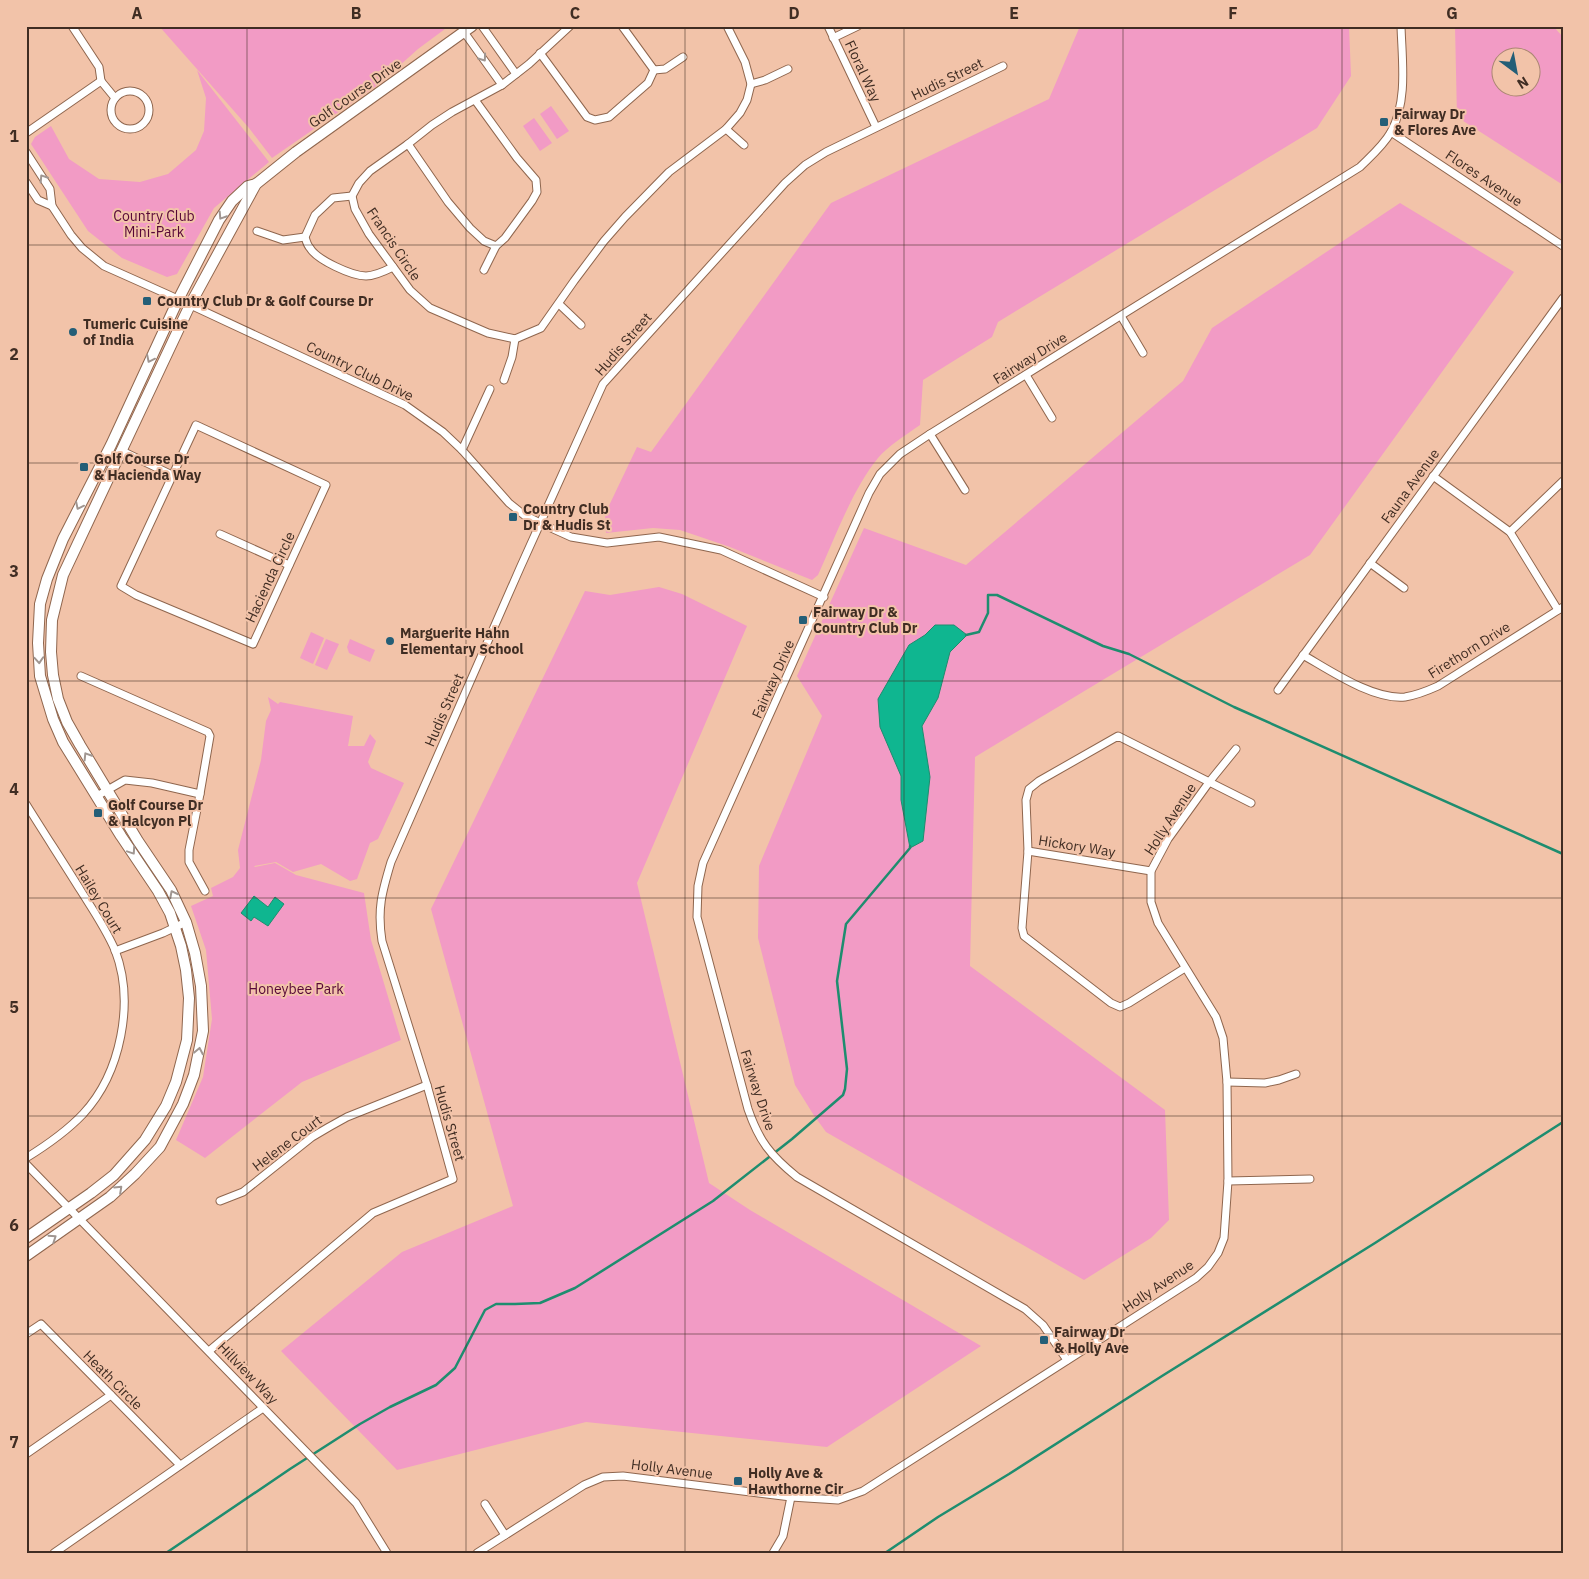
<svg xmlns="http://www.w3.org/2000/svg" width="1589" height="1579" viewBox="0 0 1589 1579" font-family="'IBM Plex Sans',sans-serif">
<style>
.green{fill:#f29bc5;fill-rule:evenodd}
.water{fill:#0fb690;stroke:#1e8d6f}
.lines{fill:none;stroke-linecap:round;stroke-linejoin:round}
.stream{stroke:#1e8d6f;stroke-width:2.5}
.street-casing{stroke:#8f664e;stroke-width:9}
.secondary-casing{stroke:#8f664e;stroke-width:12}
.street{stroke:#fff;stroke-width:7}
.secondary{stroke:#fff;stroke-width:10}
.oneway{stroke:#a09691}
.grid{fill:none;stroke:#402d23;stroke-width:1;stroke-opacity:0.55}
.poi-dot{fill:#245e77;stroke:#f2c3a9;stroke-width:2}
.labels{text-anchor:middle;stroke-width:4;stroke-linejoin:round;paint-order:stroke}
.street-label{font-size:14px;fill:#402d23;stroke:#f2c3a9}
.poi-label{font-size:14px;font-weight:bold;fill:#402d23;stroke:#f2c3a9;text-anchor:start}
.park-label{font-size:14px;fill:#570738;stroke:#f2c3a9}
.neatline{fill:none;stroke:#402d23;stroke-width:2}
.grid-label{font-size:16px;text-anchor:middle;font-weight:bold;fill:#402d23}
</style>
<rect width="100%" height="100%" fill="#f2c3a9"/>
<!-- green -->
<g class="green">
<polygon points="159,26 449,26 418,49 379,84 272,158 249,128"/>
<path d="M1080 26H1349L1351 76 1317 128 998 322 992 337 923 380 920 425C907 434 887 447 878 458 853 488 834 540 818 575L812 580 730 547 680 530 653 528 606 533 605 514 637 447 651 452 831 203 1049 99Z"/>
<path d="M1455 26H1553L1563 37V185L1457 117ZM1502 58H1532V88H1502Z"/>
<polygon points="197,70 269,162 214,208 177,274 167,277 122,258 88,231 31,144 35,137 51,126 69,159 99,179 140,182 168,174 196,150 204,131 206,98"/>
<polygon points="551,106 569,131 557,139 540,114"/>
<polygon points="534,118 552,143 540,151 523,126"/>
<polygon points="1400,203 1514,272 1310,555 975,757 970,966 1165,1110 1169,1220 1151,1238 1084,1280 826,1132 813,1114 795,1085 758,938 759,866 822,716 797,676 864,528 966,565 1183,381 1212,328"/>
<polygon points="659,587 682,594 747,626 637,883 709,1183 750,1210 981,1346 827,1447 586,1422 397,1470 281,1351 402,1252 513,1206 431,909 585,591 610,595"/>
<polygon points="311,632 324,638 313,664 300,658"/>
<polygon points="326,639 339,644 327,670 315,665"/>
<polygon points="350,639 375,650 370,662 349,653 347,647"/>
<polygon points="268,697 278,704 280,702 353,716 348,746 364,746 370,734 376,741 368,762 371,768 404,783 378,839 370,843 357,879 350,881 321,864 293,872 276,862 254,866 255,867 275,863 296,875 364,893 371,940 401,1040 302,1082 205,1158 176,1140 203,1077 212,1019 206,950 191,906 213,896 211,888 233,877 240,868 238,850 261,760 266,721 271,710"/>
</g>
<!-- water -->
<g class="water">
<polygon points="935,625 954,625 967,635 950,652 938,698 922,726 930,777 923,841 910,848 901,800 901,776 880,727 878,699 909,645 925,635"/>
<polygon points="254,896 268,907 275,897 284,904 268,926 254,917 251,921 241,913"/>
</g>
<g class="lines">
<!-- stream -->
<g class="stream">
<polyline points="966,635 979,632 988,613 988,595 997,595 1103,646 1129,654 1234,707 1563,854"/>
<polyline points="166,1553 290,1469 360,1424 390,1407 436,1385 455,1368 485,1310 496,1304 515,1304 540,1303 575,1288 713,1201 792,1139 843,1095 845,1089 847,1069 837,981 846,924 910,848 910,846"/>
<polyline points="885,1553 938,1517 1009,1474 1162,1376 1375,1243 1563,1122"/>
</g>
<defs>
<g id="street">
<polyline points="72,26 99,67 101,81"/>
<polyline points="482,26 516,74"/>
<polyline points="570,26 529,64 502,85 452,112 432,125 408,144 370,171 359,183 352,196 355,209 369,234 410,290 430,308 488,333 515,339 541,328 574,281 604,241 625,217 669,172 726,129 740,113 747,100 751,84 745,62 727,26"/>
<polyline points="622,26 654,70"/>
<polyline points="828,26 876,127"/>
<polyline points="464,32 502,85"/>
<polyline points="833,38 858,26"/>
<polyline points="540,53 587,117 595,120 609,117 648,83 654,70"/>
<polyline points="654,70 665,69 683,57"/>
<polyline points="101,81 115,98"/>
<polyline points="751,84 765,80 788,69"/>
<circle cx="130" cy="110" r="19"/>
<polyline points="726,129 744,145"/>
<polyline points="1391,132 1563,246"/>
<polyline points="26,133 101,81"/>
<polyline points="408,144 448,202 470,228 484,241 496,246 505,238 532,201 537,192 536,180 517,158 475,100"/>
<polyline points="26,152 50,189 52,206"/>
<polyline points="26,182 38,200 52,206 71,235 82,248 104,266 169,295 405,405 443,432 462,450 509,503 524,515 540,523 571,537 607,543 659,537 721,550 824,597"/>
<path d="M352 196 333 198 315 215 305 237C306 240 307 245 310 248 317 260 352 276 366 276 375 276 385 271 393 267"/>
<polyline points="257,231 283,240 305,237"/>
<polyline points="484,270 496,246"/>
<polyline points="559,304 581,325"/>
<polyline points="1121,316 1143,353"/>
<polyline points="1026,375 1052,418"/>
<polyline points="504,380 512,357 515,339"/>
<polygon points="196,425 326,485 253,644 136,595 121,586"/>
<polyline points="930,434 965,490"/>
<polyline points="462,450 490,389"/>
<polyline points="122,451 172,475"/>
<polyline points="1433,476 1510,532 1558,610"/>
<polyline points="1510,532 1563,481"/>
<polyline points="220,534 289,565"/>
<polyline points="1370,563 1404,588"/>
<path d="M1303 655C1331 671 1373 700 1405 697 1417 695 1427 691 1438 686L1563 607"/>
<polyline points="81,676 208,732 210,736 200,794"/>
<polyline points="1278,690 1563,298"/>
<polyline points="97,796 125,780 152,783 200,794 189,850 189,862 205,891"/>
<path d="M26 804C44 833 63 862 81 891 93 910 106 929 115 950 135 1002 121 1073 83 1114 66 1132 47 1145 26 1158"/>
<polyline points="1028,851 1151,871"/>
<polyline points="115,951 163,933 186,922"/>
<polyline points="1185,968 1129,1003 1120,1007 1111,1003 1024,936 1022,928 1028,851 1026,800 1029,789 1039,781 1118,736 1251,803"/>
<polyline points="1227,1082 1265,1083 1279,1080 1296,1074"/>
<polyline points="26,1164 356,1503 387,1553"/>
<polyline points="1228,1181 1310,1179"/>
<polyline points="220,1201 243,1192 312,1137 329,1127 347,1117 427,1085"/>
<polyline points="26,1334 41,1324 180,1465"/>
<path d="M209 1351 373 1213 453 1179 427 1085 382 941C377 909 382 892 391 862L520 568 603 384 785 183 805 165 826 152 1003 66"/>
<path d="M1067 1360 1043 1325 1025 1309 797 1177C770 1155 759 1141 748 1109L697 917 698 886 703 863 869 493 880 474 900 454 930 434 1360 167C1371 156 1383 146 1391 132 1408 101 1402 60 1401 26"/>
<polyline points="26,1454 111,1395"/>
<polyline points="485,1504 505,1535"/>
<polyline points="54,1553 263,1408"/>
<polyline points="477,1553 584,1485 603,1477 623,1476 791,1497 838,1500 863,1491 1196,1278 1208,1267 1218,1253 1224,1238 1228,1181 1227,1082 1223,1038 1216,1017 1158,923 1151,902 1151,871 1168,839 1210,781 1236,749"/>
<polyline points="773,1553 783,1536 791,1497"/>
</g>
<g id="secondary">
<polyline points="26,1238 91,1193 114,1175 145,1140 166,1106 176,1082 187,1040 189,998 186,970 181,946 170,913 158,891 121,836 63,742 53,719 40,676 38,643 40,604 47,579 63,539 111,445 178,300 219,220 232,201 248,186 256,184"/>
<polyline points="26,1256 110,1197 135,1174 160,1147 183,1104 194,1075 203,1031 201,986 195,953 186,922 171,890 138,841 80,745 67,722 58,699 53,675 51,652 52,620 63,575 190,305 256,184 296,152 472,26"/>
</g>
</defs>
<!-- street casing -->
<use href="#street" class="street-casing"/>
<!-- secondary casing -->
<use href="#secondary" class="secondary-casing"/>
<!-- street -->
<use href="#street" class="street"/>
<!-- secondary -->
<use href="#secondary" class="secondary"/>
</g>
<!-- one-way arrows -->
<defs><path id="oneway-chevron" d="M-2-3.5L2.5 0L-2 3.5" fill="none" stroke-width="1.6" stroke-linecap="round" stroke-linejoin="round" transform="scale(1.25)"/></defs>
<g class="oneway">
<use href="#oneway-chevron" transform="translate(483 58) rotate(54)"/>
<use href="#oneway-chevron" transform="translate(43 178) rotate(-123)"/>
<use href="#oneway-chevron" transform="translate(222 216) rotate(123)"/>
<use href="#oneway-chevron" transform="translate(150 359) rotate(116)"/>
<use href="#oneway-chevron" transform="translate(79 506) rotate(116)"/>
<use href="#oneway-chevron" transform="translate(39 660) rotate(86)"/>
<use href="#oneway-chevron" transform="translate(87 756) rotate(-122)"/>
<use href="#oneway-chevron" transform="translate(132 851) rotate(56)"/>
<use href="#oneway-chevron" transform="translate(173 894) rotate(-117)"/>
<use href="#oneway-chevron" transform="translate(199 1051) rotate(-79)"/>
<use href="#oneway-chevron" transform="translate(119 1189) rotate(-43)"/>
<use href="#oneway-chevron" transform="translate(53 1238) rotate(-34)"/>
</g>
<!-- grid -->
<path class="grid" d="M247 26V1553M466 26V1553M685 26V1553M904 26V1553M1123 26V1553M1342 26V1553M26 245H1563M26 463H1563M26 681H1563M26 898H1563M26 1116H1563M26 1334H1563"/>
<!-- markers -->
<g class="poi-dot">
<rect x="1379" y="117" width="10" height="10" rx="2.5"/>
<rect x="142" y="296" width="10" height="10" rx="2.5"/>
<circle cx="73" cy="332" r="5"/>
<rect x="79" y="462" width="10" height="10" rx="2.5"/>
<rect x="508" y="512" width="10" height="10" rx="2.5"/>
<rect x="798" y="615" width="10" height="10" rx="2.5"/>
<circle cx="390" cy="641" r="5"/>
<rect x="93" y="808" width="10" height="10" rx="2.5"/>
<rect x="1039" y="1335" width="10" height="10" rx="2.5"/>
<rect x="733" y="1476" width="10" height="10" rx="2.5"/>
</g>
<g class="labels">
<!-- street labels -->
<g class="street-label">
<text transform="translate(863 71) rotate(65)" y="5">Floral Way</text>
<text transform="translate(947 79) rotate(-26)" y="5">Hudis Street</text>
<text transform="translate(355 93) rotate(-35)" y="5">Golf Course Drive</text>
<text transform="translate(1484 178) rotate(34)" y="5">Flores Avenue</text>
<text transform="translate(394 244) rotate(56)" y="5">Francis Circle</text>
<text transform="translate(623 344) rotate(-49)" y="5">Hudis Street</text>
<text transform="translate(1030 358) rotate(-32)" y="5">Fairway Drive</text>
<text transform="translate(360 371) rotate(26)" y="5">Country Club Drive</text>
<text transform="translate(1410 486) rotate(-54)" y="5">Fauna Avenue</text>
<text transform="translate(270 577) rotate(-65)" y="5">Hacienda Circle</text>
<text transform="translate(1469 650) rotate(-32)" y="5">Firethorn Drive</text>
<text transform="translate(773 679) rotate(-66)" y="5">Fairway Drive</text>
<text transform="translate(444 710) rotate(-67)" y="5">Hudis Street</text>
<text transform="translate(1170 819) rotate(-57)" y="5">Holly Avenue</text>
<text transform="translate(1077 846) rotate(9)" y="5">Hickory Way</text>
<text transform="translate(99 899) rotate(59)" y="5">Hailey Court</text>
<text transform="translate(758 1090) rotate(72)" y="5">Fairway Drive</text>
<text transform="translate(450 1123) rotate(74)" y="5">Hudis Street</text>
<text transform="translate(287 1143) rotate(-37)" y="5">Helene Court</text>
<text transform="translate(1158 1286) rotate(-34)" y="5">Holly Avenue</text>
<text transform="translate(248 1373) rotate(46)" y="5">Hillview Way</text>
<text transform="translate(113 1380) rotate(45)" y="5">Heath Circle</text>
<text transform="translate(672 1469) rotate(7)" y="5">Holly Avenue</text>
</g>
<!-- poi labels -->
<g class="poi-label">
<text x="1394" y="119">Fairway Dr<tspan x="1394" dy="16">&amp; Flores Ave</tspan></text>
<text x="157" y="306">Country Club Dr &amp; Golf Course Dr</text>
<text x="83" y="329">Tumeric Cuisine<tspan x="83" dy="16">of India</tspan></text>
<text x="94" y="464">Golf Course Dr<tspan x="94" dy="16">&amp; Hacienda Way</tspan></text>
<text x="523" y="514">Country Club<tspan x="523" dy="16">Dr &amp; Hudis St</tspan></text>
<text x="813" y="617">Fairway Dr &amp;<tspan x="813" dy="16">Country Club Dr</tspan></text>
<text x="400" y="638">Marguerite Hahn<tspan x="400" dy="16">Elementary School</tspan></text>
<text x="108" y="810">Golf Course Dr<tspan x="108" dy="16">&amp; Halcyon Pl</tspan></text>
<text x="1054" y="1337">Fairway Dr<tspan x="1054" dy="16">&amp; Holly Ave</tspan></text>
<text x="748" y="1478">Holly Ave &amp;<tspan x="748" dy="16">Hawthorne Cir</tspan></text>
</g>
<!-- park labels -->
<g class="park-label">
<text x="154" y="221">Country Club<tspan x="154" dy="16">Mini-Park</tspan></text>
<text x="296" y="994">Honeybee Park</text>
</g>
</g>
<!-- border -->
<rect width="1589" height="1579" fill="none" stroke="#f2c3a9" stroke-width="55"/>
<!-- north arrow -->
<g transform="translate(1516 72) rotate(148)"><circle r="24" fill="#f2c3a9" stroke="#ab8773"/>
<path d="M0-4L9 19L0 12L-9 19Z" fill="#245e77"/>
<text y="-8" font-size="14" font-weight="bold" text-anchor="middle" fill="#402d23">N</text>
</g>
<rect x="28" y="28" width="1534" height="1524" class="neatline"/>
<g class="grid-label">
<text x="137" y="19">A</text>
<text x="356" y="19">B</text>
<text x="575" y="19">C</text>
<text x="794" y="19">D</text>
<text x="1014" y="19">E</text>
<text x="1233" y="19">F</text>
<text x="1452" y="19">G</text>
<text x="14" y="142">1</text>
<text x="14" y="360">2</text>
<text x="14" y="577">3</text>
<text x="14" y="795">4</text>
<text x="14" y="1013">5</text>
<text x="14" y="1231">6</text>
<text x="14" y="1448">7</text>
</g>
</svg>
